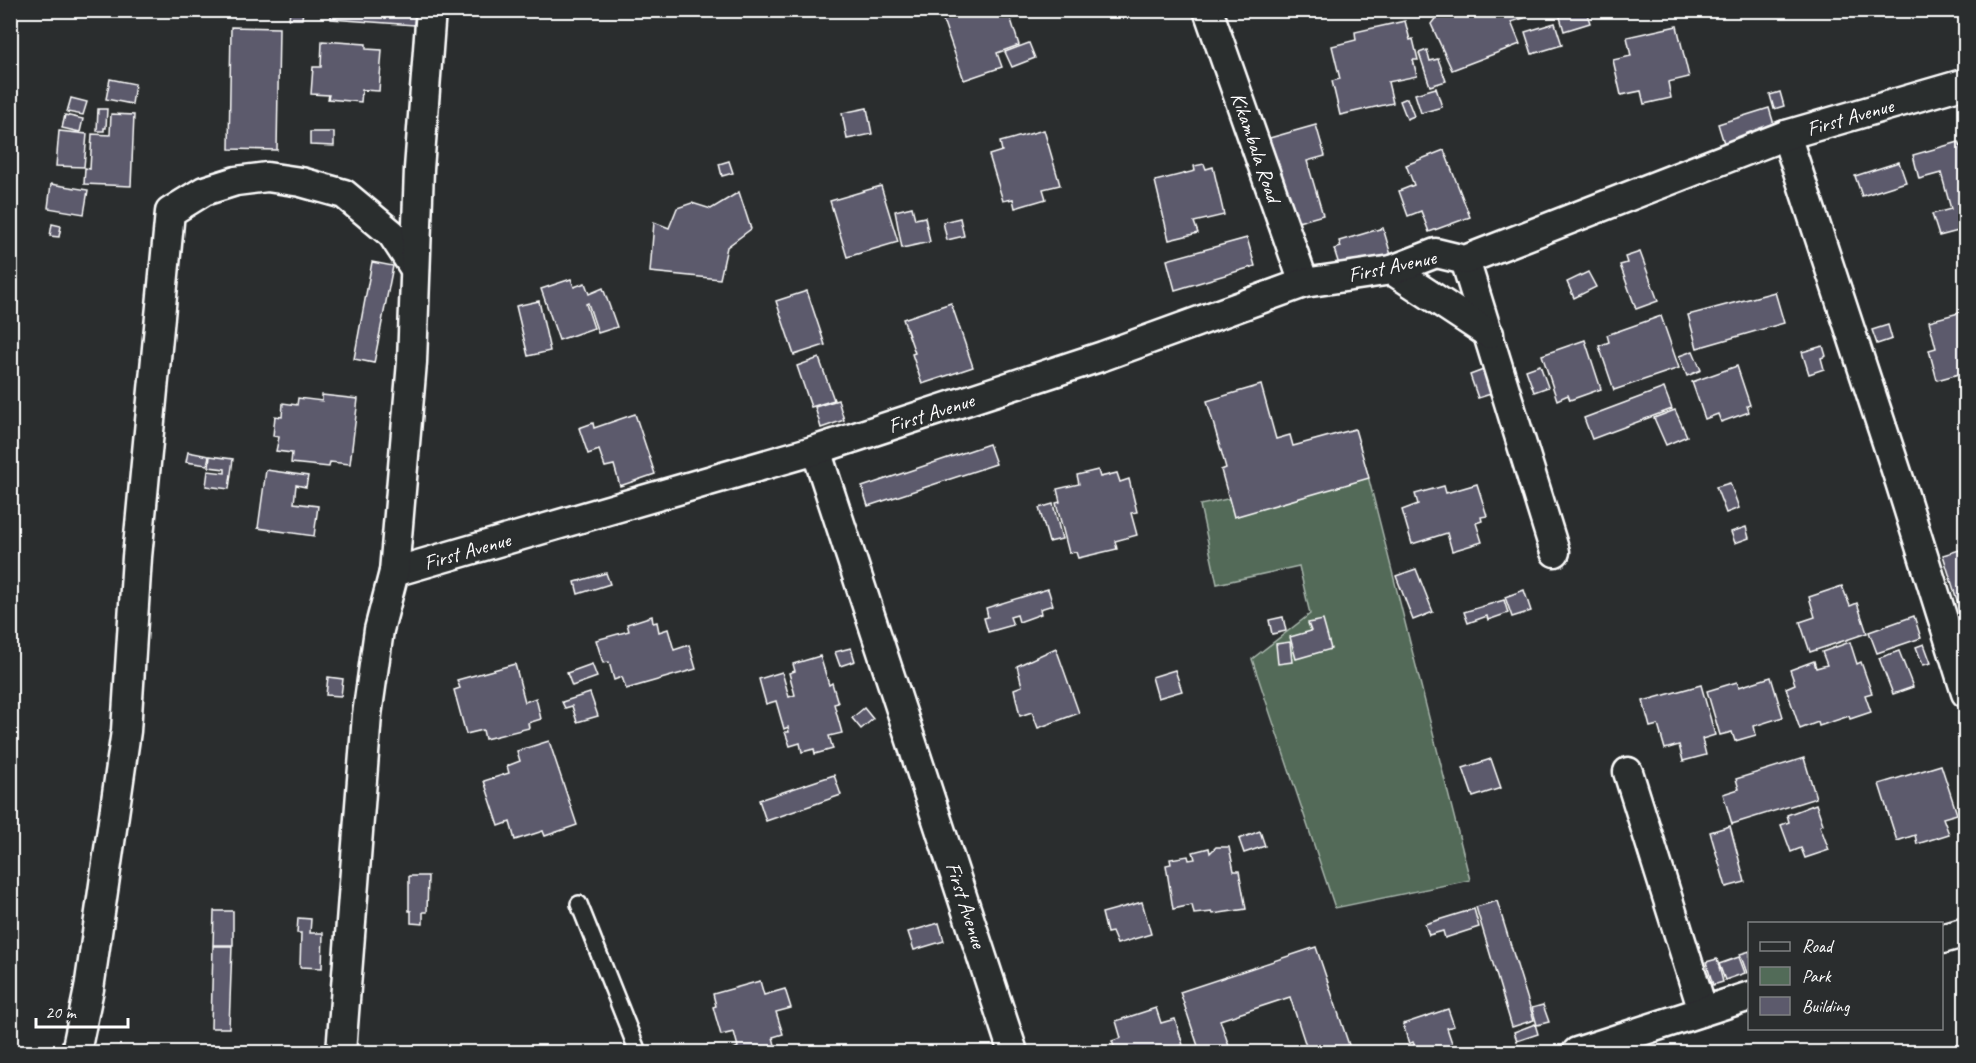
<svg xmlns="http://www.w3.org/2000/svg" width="1976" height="1063" viewBox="0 0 1976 1063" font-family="Caveat,sans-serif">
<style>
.green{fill:#526b58;stroke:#a8b5ac;stroke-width:1.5}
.building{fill:#5c5a6c;stroke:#fff;stroke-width:1.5}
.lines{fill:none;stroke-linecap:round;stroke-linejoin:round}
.service-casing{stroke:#fff;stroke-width:20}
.minor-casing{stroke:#fff;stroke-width:33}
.service{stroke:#2a2d2e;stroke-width:15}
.minor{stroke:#2a2d2e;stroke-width:28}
.labels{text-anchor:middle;stroke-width:4.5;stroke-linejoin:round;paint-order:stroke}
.street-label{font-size:21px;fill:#fff;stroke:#2a2d2e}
</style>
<rect width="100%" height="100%" fill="#2a2d2e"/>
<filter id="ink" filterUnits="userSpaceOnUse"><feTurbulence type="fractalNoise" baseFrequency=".0167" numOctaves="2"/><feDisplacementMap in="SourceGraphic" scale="12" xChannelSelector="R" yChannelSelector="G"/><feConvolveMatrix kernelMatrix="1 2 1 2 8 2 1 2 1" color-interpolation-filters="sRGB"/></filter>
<g filter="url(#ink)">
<!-- green -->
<polygon class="green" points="1366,468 1470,880 1335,908 1252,659 1310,614 1299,566 1217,584 1200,505"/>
<!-- building -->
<g class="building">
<polygon points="290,10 303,10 302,19 289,19"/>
<polygon points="331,10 415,10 414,25 331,19"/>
<polygon points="958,10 1008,10 1019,45 997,53 1002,67 964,80 942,17"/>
<polygon points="1435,10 1521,10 1524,18 1511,22 1520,44 1452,70 1431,24 1437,16"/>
<polygon points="1558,10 1586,10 1590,23 1564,31"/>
<polygon points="1961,10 1966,10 1966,40 1959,18 1963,17"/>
<polygon points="1405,21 1410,40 1413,39 1418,60 1413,60 1417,76 1388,82 1393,103 1340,115 1332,81 1340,79 1332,46 1356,40 1355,32"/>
<polygon points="1555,23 1562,45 1532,54 1525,32"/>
<polygon points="1677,26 1689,77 1668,82 1671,98 1644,104 1641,91 1621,95 1613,60 1631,56 1627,37"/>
<polygon points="231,27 279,28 277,150 229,149"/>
<polygon points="322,41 366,44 366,49 382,50 379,91 362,90 361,102 328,99 329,95 311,94 313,67 321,67"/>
<polygon points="1029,43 1035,58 1012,67 1005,52"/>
<polygon points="1427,50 1430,61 1438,59 1446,81 1430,86 1419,53"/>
<polygon points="110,79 135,84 132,104 106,99"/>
<polygon points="1436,88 1442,107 1421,113 1415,94"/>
<polygon points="1780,92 1784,106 1774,109 1770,95"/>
<polygon points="71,98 87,102 83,115 67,112"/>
<polygon points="1407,98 1414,116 1407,119 1400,101"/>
<polygon points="867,108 872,134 847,139 842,113"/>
<polygon points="1769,108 1775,128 1724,143 1718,124"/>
<polygon points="98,109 107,109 106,128 104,128 104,131 97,131"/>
<polygon points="111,114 134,115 131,186 84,184 85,168 90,169 92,134 110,135"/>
<polygon points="65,115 83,119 80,132 62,128"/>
<polygon points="1316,125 1325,156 1307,161 1323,215 1291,224 1266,139"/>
<polygon points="1044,130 1060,185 1043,189 1046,199 1015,208 1013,199 1003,201 989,155 1002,151 1000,142"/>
<polygon points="59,131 87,134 84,167 56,166"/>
<polygon points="310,132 334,132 334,146 310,145"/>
<polygon points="1959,142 1966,165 1966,229 1939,236 1932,214 1951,209 1941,173 1919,179 1913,155"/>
<polygon points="1444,150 1470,217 1429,232 1421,211 1408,216 1399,191 1414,185 1406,165"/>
<polygon points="729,161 733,173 722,176 719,164"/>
<polygon points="1899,162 1906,182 1862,196 1855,176"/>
<polygon points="1204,164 1206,169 1213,167 1224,215 1194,222 1198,233 1169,240 1155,181 1195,171 1194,166"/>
<polygon points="51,184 88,190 84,214 48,208"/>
<polygon points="881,186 898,242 847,257 830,201"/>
<polygon points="739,192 751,229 727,247 720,279 650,272 654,222 669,228 677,208 692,203 711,209"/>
<polygon points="912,207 915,219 925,217 930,242 902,248 895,211"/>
<polygon points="960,218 964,236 947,240 943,222"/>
<polygon points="52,224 61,226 59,237 50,236"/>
<polygon points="1383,228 1391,255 1341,271 1334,249 1341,247 1339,241"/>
<polygon points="1247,238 1255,266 1175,290 1167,260"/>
<polygon points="1640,252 1658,301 1636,309 1620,265 1627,263 1625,257"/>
<polygon points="372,262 393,266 374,363 354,359"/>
<polygon points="1588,272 1596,287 1574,298 1567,282"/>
<polygon points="571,279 574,287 585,283 589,294 603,288 617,327 598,333 588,303 586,304 594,328 559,340 541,289"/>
<polygon points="807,291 825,345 794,355 776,301"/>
<polygon points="1775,292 1784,323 1697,348 1688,315"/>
<polygon points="539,301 550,351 528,356 516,306"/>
<polygon points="951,303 973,367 922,384 912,354 915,353 903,319"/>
<polygon points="1966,311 1966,372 1937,380 1929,350 1936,348 1929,321"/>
<polygon points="1661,316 1679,368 1614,390 1599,346 1609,342 1607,335"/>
<polygon points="1888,325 1892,339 1877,344 1872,330"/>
<polygon points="1585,340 1601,389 1570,400 1568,395 1557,400 1542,355"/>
<polygon points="1823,346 1826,356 1821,358 1824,369 1809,374 1802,352"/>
<polygon points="1693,351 1701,370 1687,376 1679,356"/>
<polygon points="819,358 834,400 811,407 797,366"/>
<polygon points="1540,365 1548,387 1534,392 1526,370"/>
<polygon points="1737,366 1750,405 1747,406 1749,412 1721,422 1718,414 1705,419 1692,382"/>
<polygon points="1486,369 1494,393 1478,398 1470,375"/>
<polygon points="1261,385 1276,439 1290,435 1293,446 1355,429 1369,478 1234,517 1221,470 1226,468 1207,401"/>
<polygon points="1664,388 1672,409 1592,439 1584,418"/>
<polygon points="322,395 358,399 350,464 330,462 329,467 291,463 292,453 276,451 279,437 273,436 275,416 282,417 283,403 297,405 298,398 322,401"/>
<polygon points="838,400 844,420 821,428 815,407"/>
<polygon points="1675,410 1687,436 1666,445 1654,418"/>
<polygon points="635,414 655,474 620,486 614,465 605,467 599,450 588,454 579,428 593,423 594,428"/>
<polygon points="989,444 996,464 868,506 862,487"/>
<polygon points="188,452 209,456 207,465 186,462"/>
<polygon points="210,456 233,459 229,489 206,486 208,471 225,473 225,469 209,467"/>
<polygon points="266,470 308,476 306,487 296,485 294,503 318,506 314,536 258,528"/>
<polygon points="1098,470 1100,477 1117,473 1120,482 1129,479 1137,512 1131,513 1137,535 1115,541 1117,549 1078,558 1076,552 1069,553 1056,503 1060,502 1057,489 1079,484 1077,475"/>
<polygon points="1730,483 1739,508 1726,513 1716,487"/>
<polygon points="1477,484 1487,516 1481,517 1482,521 1476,523 1482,542 1452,551 1447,533 1412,544 1402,510 1418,504 1415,494 1444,486 1446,493"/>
<polygon points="1053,504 1062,539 1049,542 1039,508"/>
<polygon points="1746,527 1749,538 1735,543 1731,532"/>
<polygon points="1966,548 1966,597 1957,600 1943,555"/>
<polygon points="1416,569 1433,612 1413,620 1396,576"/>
<polygon points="606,573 610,584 578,594 575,582"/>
<polygon points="1842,586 1850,606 1857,603 1867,633 1810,652 1800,622 1815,617 1809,597"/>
<polygon points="1048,589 1053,605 1040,609 1041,614 1019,622 1017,615 1010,617 1013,625 988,632 984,618 988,617 986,608"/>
<polygon points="1524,590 1531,611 1512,617 1505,597"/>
<polygon points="1966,598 1966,628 1957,601"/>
<polygon points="1504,600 1508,613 1488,620 1487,616 1468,623 1464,612"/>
<polygon points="652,616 653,623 657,622 659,632 668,629 674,650 689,645 696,669 626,689 622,677 614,680 609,662 603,663 596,640 629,631 627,624"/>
<polygon points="1914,616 1921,638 1877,653 1869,632"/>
<polygon points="1283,617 1286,631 1272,634 1269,620"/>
<polygon points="1323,620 1331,649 1296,659 1290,637 1311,631 1308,623"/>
<polygon points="1290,642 1292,662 1278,664 1276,644"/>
<polygon points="1850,642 1857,664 1861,662 1872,693 1865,695 1871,712 1850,719 1849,716 1819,726 1818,722 1800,729 1786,688 1795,684 1790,670 1814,661 1816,668 1827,665 1822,652"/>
<polygon points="1924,644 1931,663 1923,665 1916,647"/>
<polygon points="851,648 855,661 840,666 835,652"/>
<polygon points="1056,648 1079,713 1038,728 1032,712 1020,716 1014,689 1022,686 1017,666"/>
<polygon points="1899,651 1913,687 1893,694 1879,658"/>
<polygon points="820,656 829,685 832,683 838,703 834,704 842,733 829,736 833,749 815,754 814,749 802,752 800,743 790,746 785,732 789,732 788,727 784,729 776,701 766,704 759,679 782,672 789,697 795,695 789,673 795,671 793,664"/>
<polygon points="515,664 525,702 536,698 541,719 528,723 529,728 485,739 483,730 466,734 454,690 460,688 457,680"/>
<polygon points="592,664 597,677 572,686 567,673"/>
<polygon points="1175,670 1182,691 1158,698 1152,677"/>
<polygon points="328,677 343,679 341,696 326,695"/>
<polygon points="1771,677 1783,717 1754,726 1756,735 1735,741 1732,732 1720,735 1707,691 1737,682 1739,687"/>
<polygon points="1701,685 1715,735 1702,739 1706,755 1683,761 1679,745 1665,749 1658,725 1650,727 1643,701"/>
<polygon points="590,693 598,716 577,722 572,706 565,708 562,702"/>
<polygon points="864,708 873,719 861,729 852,718"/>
<polygon points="549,741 577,825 545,836 543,831 515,840 510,822 499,826 484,781 509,773 507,766 520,761 517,751"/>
<polygon points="1804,758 1816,798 1732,824 1723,794 1739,789 1736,779"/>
<polygon points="1491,759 1501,788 1473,797 1463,768"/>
<polygon points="1941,765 1957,814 1943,818 1949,834 1917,844 1915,835 1897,841 1879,784"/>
<polygon points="834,775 841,795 766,821 759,800"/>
<polygon points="1816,804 1823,824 1820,826 1829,850 1805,858 1801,848 1791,852 1781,825 1789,822 1787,815"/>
<polygon points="1730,826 1745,882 1726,887 1710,832"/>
<polygon points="1260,831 1265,846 1244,853 1239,839"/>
<polygon points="1216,847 1229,847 1234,871 1239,871 1246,909 1213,914 1212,912 1194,914 1192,905 1173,909 1166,865 1171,864 1170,859 1188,856 1189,860 1195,859 1193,852 1209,848 1210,853"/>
<polygon points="409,876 428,876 427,912 423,912 423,924 411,923 411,911 409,911"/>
<polygon points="1497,901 1534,1020 1512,1027 1476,907"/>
<polygon points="1142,902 1151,934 1117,944 1112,932 1107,933 1102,913"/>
<polygon points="1474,909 1479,927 1445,938 1443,931 1429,935 1425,924"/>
<polygon points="214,911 233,911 233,945 213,945"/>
<polygon points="298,918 311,919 310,933 323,933 322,968 300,967 301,933 297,933"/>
<polygon points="939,923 944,941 914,950 908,932"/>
<polygon points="213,946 232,946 229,1028 211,1028"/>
<polygon points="1316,947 1349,1045 1328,1052 1308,1052 1290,997 1220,1020 1231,1052 1200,1052 1180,992"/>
<polygon points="1750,951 1750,972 1747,973 1740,954"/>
<polygon points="1739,957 1745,973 1725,980 1719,964"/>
<polygon points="1717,959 1723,982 1713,985 1706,962"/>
<polygon points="760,981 764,995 785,989 791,1008 776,1012 783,1034 773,1037 776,1049 773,1050 773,1052 735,1052 734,1049 738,1047 734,1032 721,1035 713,1007 716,1006 713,994"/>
<polygon points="1543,1005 1549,1022 1537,1025 1532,1008"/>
<polygon points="1156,1008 1161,1023 1175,1019 1183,1045 1160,1052 1116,1052 1112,1041 1121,1038 1116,1021"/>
<polygon points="1448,1009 1454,1026 1447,1028 1453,1046 1434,1052 1417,1052 1413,1042 1409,1044 1403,1024"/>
<polygon points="1535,1024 1538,1034 1517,1041 1514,1032"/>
<polygon points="1349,1045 1352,1052 1328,1052"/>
<polygon points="564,1046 566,1052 543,1052"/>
</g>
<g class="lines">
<defs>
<polyline id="service" points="579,904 638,1052"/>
<g id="minor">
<polyline points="1208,10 1304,283"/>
<polyline points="1786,135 1900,482 1966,693"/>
<polyline points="1465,260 1555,552"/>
<polyline points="1392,270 1489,334"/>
<polyline points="816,450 1013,1052"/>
<polyline points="394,572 816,450 1103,356 1304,283 1392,270 1436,253 1465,260 1786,135 1966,83"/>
<polyline points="1628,772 1703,1011"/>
<polyline points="1942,939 1966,932"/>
<polyline points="76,1052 89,989 126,731 137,557 170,212 204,191 236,181 267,177 301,182 344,194 392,234 415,269"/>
<polyline points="341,1052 367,715 379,630 394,572 412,362 419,169 431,10"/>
<polyline points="1577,1052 1750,996"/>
</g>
</defs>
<!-- service casing -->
<use href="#service" class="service-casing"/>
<!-- minor casing -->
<use href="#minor" class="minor-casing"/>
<!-- service -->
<use href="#service" class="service"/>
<!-- minor -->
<use href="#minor" class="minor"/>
</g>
</g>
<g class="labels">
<!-- street labels -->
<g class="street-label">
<text transform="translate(1850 117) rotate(-16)" y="7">First Avenue</text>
<text transform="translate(1256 147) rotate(71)" y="7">Kikambala Road</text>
<text transform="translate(1392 266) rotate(-12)" y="7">First Avenue</text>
<text transform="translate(931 413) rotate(-18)" y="7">First Avenue</text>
<text transform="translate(467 551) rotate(-16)" y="7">First Avenue</text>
<text transform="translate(966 905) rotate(72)" y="7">First Avenue</text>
</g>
</g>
<!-- margin -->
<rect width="1976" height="1063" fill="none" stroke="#2a2d2e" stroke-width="36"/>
<rect x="18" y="18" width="1940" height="1027" fill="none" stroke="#fff" stroke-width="2" filter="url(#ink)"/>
<!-- legend -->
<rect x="1748" y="922" width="195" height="108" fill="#2a2d2e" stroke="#7f8182" stroke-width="1.5"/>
<rect x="1760" y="942" width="30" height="9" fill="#2a2d2e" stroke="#7f8182" stroke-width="1.5"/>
<text x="1802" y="952" font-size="18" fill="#ffffff">Road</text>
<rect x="1760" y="967" width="30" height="18" fill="#526b58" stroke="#7f8182" stroke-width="1.5"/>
<text x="1802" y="982" font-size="18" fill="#ffffff">Park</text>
<rect x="1760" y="997" width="30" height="18" fill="#5c5a6c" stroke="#7f8182" stroke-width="1.5"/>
<text x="1802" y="1012" font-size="18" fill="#ffffff">Building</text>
<!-- scale -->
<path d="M36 1018v9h92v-9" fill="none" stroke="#ffffff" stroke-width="3"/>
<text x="45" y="1018" font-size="18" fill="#ffffff" stroke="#2a2d2e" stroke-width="4.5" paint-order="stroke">20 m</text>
</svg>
